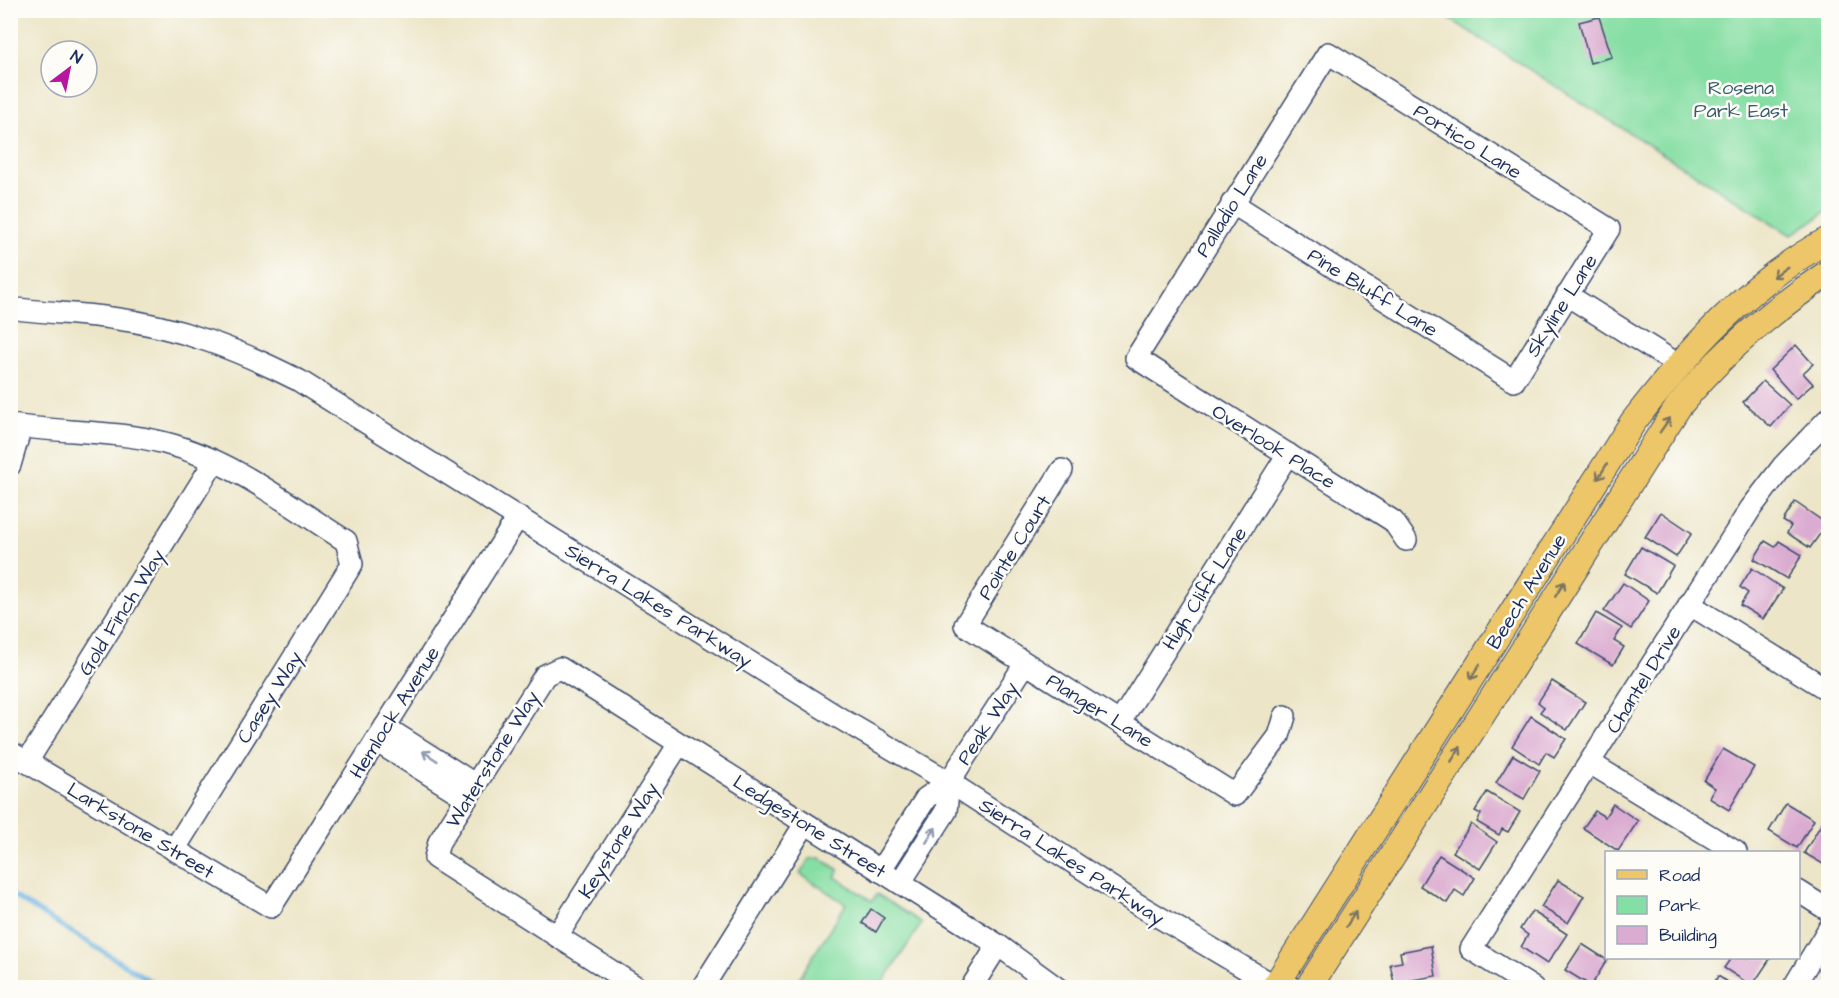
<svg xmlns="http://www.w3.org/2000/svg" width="1839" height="998" viewBox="0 0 1839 998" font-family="'Architects Daughter',sans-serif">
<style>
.green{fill:#85dea3;stroke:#508680;stroke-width:1.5}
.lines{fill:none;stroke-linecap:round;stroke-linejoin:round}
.stream{stroke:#6bb3e2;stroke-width:4.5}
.building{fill:#dbacd1}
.minor-casing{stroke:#3a4a6e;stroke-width:24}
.major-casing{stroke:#3a4a6e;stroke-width:28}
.minor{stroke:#fff;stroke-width:21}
.major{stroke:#ecc669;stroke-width:26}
.oneway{stroke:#797363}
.oneway2{stroke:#8d97ae}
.labels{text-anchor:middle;stroke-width:5;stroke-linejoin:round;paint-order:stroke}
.park-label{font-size:20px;fill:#365b6f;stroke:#fdfcf7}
.street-label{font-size:20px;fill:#1b2f5e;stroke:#fdfcf7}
</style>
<rect width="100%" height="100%" fill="#fdfcf7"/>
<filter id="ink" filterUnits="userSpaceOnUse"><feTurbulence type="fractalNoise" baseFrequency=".0167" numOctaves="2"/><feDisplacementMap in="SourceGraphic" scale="12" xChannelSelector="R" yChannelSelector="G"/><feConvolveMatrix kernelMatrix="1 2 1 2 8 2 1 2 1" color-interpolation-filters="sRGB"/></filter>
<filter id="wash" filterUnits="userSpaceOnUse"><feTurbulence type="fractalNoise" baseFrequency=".008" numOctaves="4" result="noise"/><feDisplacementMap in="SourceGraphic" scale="24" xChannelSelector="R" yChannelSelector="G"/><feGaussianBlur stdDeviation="1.35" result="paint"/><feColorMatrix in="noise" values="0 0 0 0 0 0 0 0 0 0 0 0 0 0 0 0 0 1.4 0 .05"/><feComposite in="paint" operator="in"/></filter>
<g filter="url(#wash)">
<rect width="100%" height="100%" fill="#ece5c7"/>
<!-- green -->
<g class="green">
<polygon points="1437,11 1828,11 1828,211 1791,235"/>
<polygon points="820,858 839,870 835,877 872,901 877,894 922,923 880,987 793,988 846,904 800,874 809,859"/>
</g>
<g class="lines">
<!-- stream -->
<polyline class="stream" points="10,894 162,988"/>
</g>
<g id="blocks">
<!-- building -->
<g class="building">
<polygon points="1599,17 1612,57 1590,63 1579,22"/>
<polygon points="1796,345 1813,364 1803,373 1813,384 1796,399 1770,370"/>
<polygon points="1763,381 1790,405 1771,427 1743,402"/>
<polygon points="1795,502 1827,524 1810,548 1787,533 1791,526 1783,521"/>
<polygon points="1661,512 1692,533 1676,557 1645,537"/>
<polygon points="1765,541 1775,547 1779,541 1802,555 1787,579 1754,559"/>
<polygon points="1641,547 1673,566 1657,593 1625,574"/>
<polygon points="1752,568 1783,589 1763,619 1740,605 1748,593 1740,587"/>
<polygon points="1623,583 1649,601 1631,629 1604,611"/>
<polygon points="1596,613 1622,628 1614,641 1624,647 1613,665 1578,644"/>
<polygon points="1552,681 1585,702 1567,730 1540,712 1544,707 1538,702"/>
<polygon points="1531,716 1566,739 1554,757 1546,752 1539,764 1512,746"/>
<polygon points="1723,749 1754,767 1729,810 1709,798 1715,788 1704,781"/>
<polygon points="1513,755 1540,771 1524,799 1496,783"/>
<polygon points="1487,792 1520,812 1508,832 1502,829 1499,835 1477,822 1481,814 1475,811"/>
<polygon points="1786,803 1814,820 1797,848 1769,831"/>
<polygon points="1613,804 1638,821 1618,851 1583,828 1595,811 1605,817"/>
<polygon points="1826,816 1828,855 1823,864 1804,853"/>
<polygon points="1471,824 1497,842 1480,869 1453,852"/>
<polygon points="1439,855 1475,878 1464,896 1455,890 1447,903 1420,886"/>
<polygon points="1558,880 1584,896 1568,923 1541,907"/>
<polygon points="871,909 884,918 876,932 862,923"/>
<polygon points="1532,911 1567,934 1547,964 1521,947 1528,935 1520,929"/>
<polygon points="1582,944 1607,960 1591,986 1565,970"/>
<polygon points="1431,946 1436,976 1394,983 1390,964 1402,962 1400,952"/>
<polygon points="1731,958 1768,958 1770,959 1752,986 1724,968"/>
<polygon points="1718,976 1737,988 1711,988"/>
</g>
</g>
</g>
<g filter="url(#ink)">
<use href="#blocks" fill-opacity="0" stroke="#3a4a6e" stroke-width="1.5"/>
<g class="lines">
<defs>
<g id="minor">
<polyline points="1232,203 1514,381 1609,229 1328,53 1136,358 1393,521 1406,540"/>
<polyline points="1567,295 1677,364"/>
<path d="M10 308C44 313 78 313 111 318 178 326 239 350 298 380L836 716 949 782 1137 904 1275 986 1293 988"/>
<path d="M10 425C62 433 114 430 165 443 232 460 289 505 346 541L352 564 174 850"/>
<polyline points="10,465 21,427"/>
<polyline points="1062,470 965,625 1235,795 1279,736 1285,716"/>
<polyline points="1689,604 1828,690"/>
<polyline points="1120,722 1288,454"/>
<polyline points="385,727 476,785"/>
<polyline points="376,741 467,798"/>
<polyline points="10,752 271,907 518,517"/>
<polyline points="27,762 214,462"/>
<polyline points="1590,763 1736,852"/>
<polyline points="880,871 926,798 949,782 1025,664"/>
<polyline points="900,883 946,811 949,782"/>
<polyline points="1798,891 1828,910"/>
<polyline points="557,936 679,744"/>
<polyline points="638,988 435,858 439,842 545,675 560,668 998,945 1057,988"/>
<polyline points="702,988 805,824"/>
<polyline points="971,988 998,945"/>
<polyline points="1533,988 1471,949 1751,508 1783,466 1828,419"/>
<polyline points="1793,988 1828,930"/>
</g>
<g id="major">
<path d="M1274 988 1633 422C1687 352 1749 282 1828 240"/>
<path d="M1308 988 1678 407C1721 353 1772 310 1828 273"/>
</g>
</defs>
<!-- minor casing -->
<use href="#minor" class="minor-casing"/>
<!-- major casing -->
<use href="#major" class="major-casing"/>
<!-- minor -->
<use href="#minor" class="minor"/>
<!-- major -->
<use href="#major" class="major"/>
</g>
<!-- one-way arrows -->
<defs><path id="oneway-shaft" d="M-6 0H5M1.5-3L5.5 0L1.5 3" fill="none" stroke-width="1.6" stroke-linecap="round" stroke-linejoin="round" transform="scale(1.5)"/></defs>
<g class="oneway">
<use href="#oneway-shaft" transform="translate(1780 272) rotate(145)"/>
<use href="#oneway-shaft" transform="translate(1665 425) rotate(-55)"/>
<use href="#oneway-shaft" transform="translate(1602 472) rotate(122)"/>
<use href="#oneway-shaft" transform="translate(1560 589) rotate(-58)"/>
<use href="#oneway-shaft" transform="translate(1475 672) rotate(122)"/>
<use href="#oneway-shaft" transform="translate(1456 754) rotate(-58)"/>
<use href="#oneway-shaft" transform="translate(1351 919) rotate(-58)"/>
</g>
<g class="oneway2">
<use href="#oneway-shaft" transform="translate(430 756) rotate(-147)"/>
<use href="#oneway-shaft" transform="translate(931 835) rotate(-58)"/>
</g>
</g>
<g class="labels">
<!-- park labels -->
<g class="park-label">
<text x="1741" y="94">Rosena<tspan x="1741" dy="23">Park East</tspan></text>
</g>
<!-- street labels -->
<g class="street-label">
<text transform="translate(1468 141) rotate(32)" y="7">Portico Lane</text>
<text transform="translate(1231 205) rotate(-58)" y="7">Palladio Lane</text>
<text transform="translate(1373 292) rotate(32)" y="7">Pine Bluff Lane</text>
<text transform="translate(1561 305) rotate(-58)" y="7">Skyline Lane</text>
<text transform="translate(1274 446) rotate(32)" y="7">Overlook Place</text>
<text transform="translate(1014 547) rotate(-58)" y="7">Pointe Court</text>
<text transform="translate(1204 588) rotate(-58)" y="7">High Cliff Lane</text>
<text transform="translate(1526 591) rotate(-58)" y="7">Beech Avenue</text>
<text transform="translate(659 605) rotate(32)" y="7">Sierra Lakes Parkway</text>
<text transform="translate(121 612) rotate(-58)" y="7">Gold Finch Way</text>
<text transform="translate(1643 679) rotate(-58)" y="7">Chantel Drive</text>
<text transform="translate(269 697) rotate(-58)" y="7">Casey Way</text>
<text transform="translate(1100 710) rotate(32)" y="7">Planger Lane</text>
<text transform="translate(394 712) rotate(-58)" y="7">Hemlock Avenue</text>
<text transform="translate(987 723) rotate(-57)" y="7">Peak Way</text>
<text transform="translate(492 759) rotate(-58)" y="7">Waterstone Way</text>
<text transform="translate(810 826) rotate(32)" y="7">Ledgestone Street</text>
<text transform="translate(141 830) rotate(31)" y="7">Larkstone Street</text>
<text transform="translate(618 840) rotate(-58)" y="7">Keystone Way</text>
<text transform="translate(1072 861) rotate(33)" y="7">Sierra Lakes Parkway</text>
</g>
</g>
<!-- margin -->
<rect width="1839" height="998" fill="none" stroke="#fdfcf7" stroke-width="36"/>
<!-- legend -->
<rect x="1605" y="851" width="195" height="108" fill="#fdfcf7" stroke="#a3aaba" stroke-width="1.5"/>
<rect x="1617" y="870" width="30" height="9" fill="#ecc669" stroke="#a3aaba" stroke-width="1.5"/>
<text x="1659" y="881" font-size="18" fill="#1b2f5e">Road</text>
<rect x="1617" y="896" width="30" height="18" fill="#85dea3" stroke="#a3aaba" stroke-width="1.5"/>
<text x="1659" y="911" font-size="18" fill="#1b2f5e">Park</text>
<rect x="1617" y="926" width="30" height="18" fill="#dbacd1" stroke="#a3aaba" stroke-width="1.5"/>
<text x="1659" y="941" font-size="18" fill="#1b2f5e">Building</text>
<!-- north arrow -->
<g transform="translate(69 69) rotate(32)"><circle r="28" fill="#fdfcf7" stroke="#a3aaba" stroke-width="1.5"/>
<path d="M0-4.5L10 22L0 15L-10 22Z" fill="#b5179e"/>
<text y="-9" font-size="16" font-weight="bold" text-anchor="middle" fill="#1b2f5e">N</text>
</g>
</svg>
